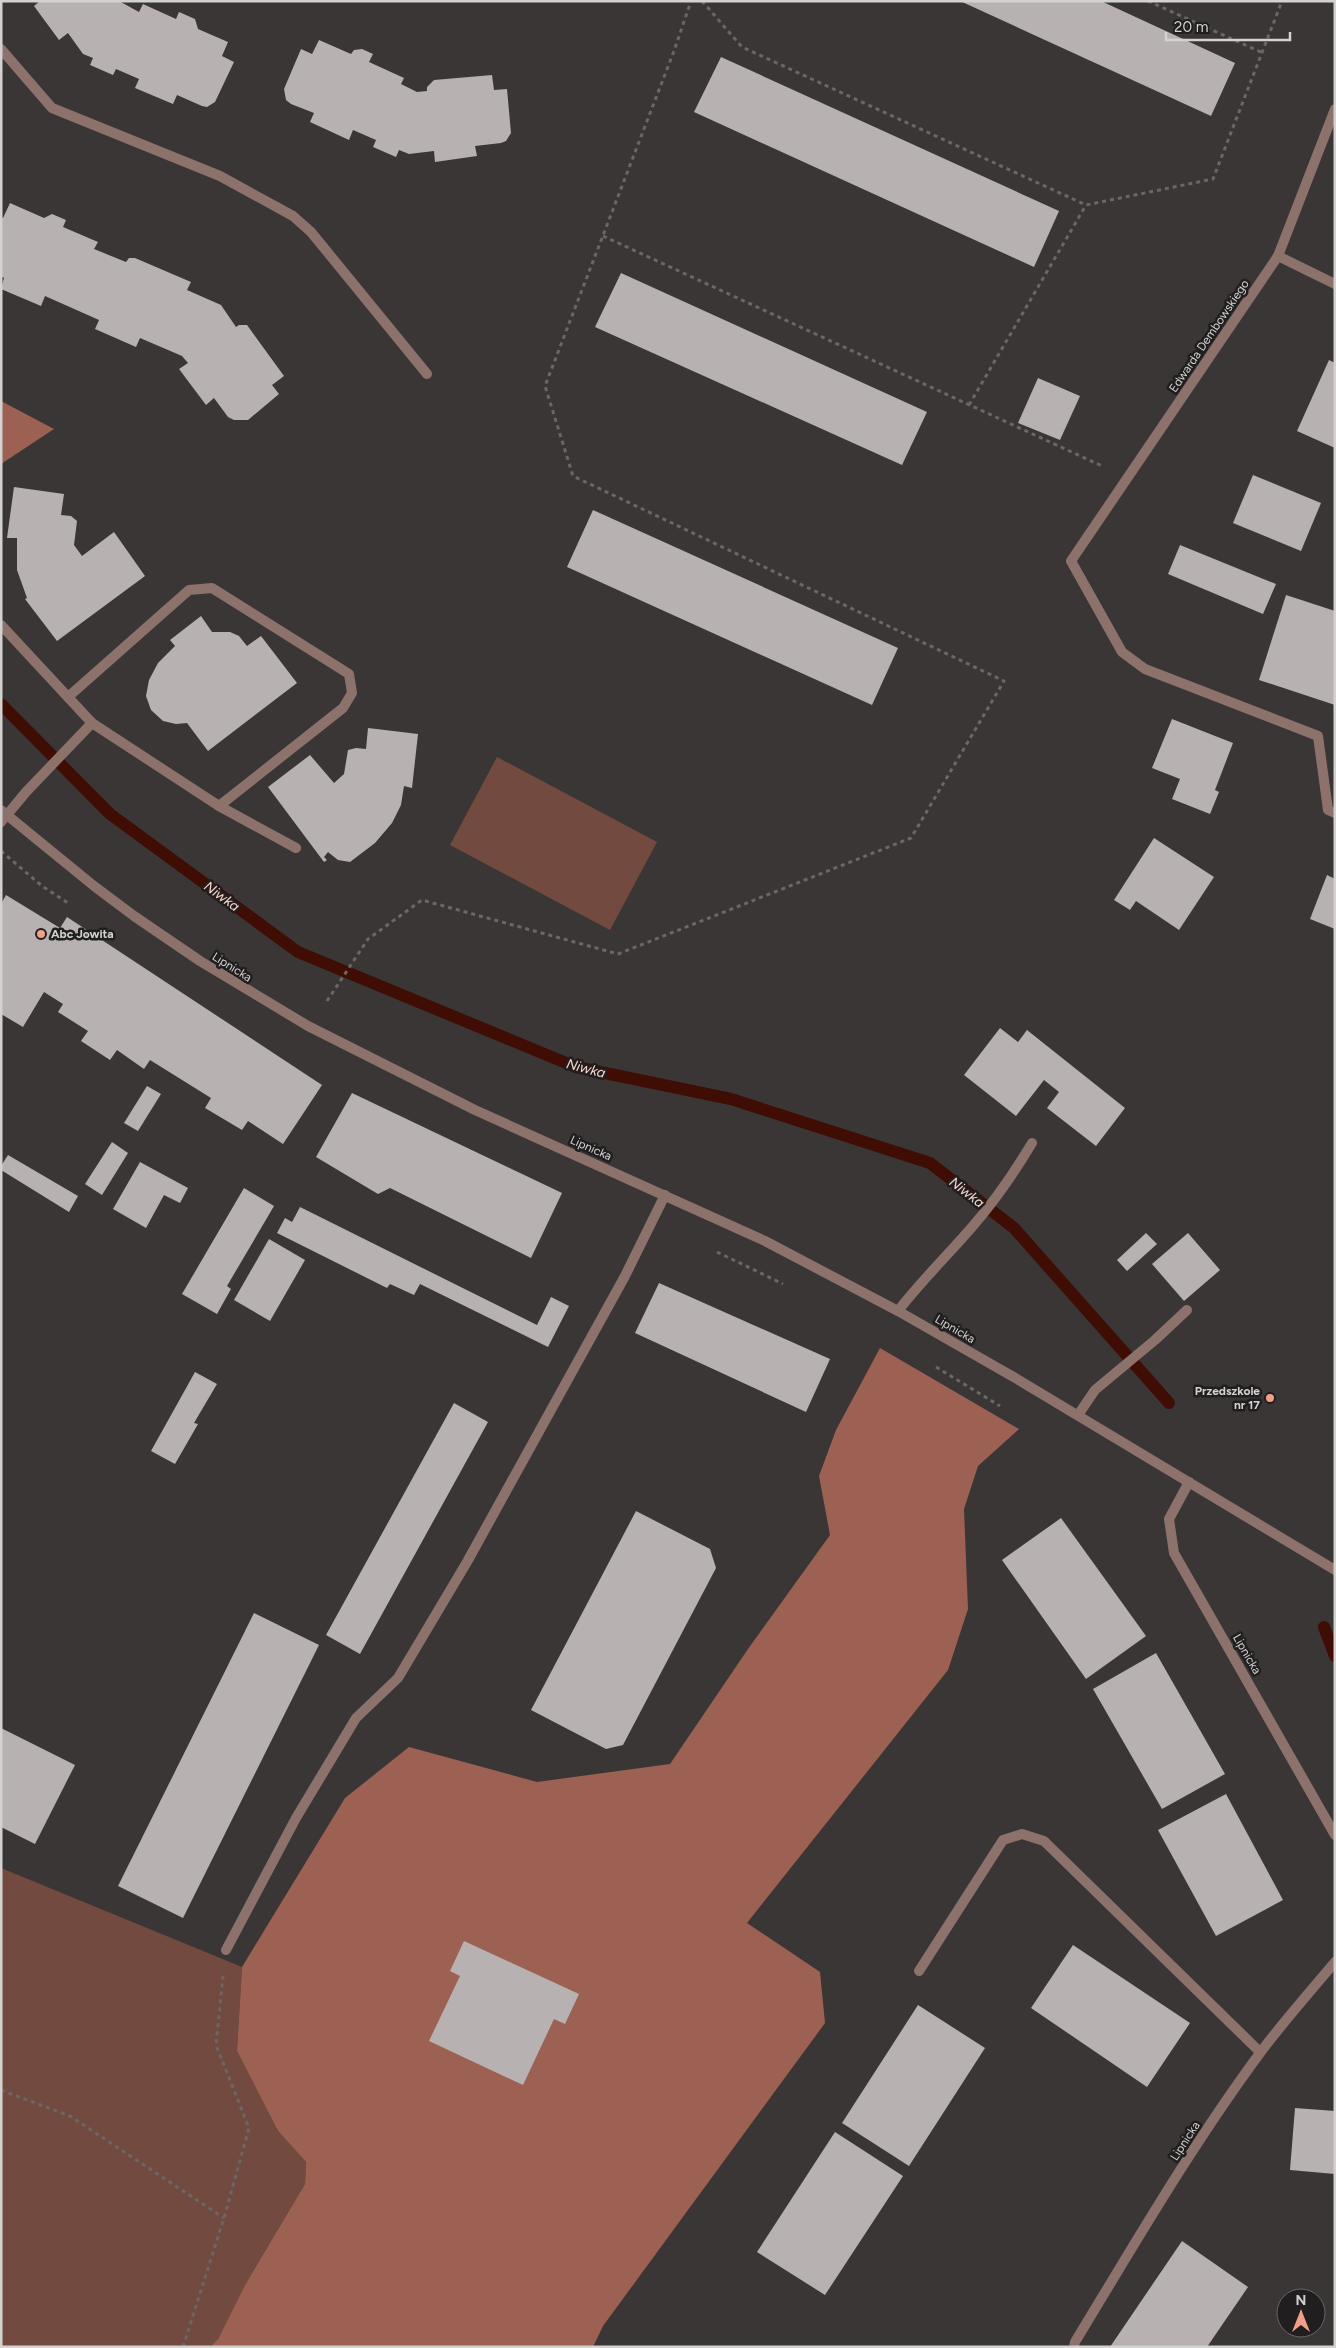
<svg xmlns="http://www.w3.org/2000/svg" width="1336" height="2348" viewBox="0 0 1336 2348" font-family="Figtree,sans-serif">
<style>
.green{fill:#734a3f}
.forest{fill:#9c6153}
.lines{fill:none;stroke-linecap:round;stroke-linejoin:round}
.stream{stroke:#3f0d03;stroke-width:12}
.building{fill:#b7b2b1}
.path{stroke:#6b6766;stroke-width:3;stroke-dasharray:4 4;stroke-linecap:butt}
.service{stroke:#8d726b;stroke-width:10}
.minor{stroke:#8d726b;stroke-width:10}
.tertiary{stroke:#8d726b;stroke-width:10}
.poi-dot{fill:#f49e89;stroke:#201e1e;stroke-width:2}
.labels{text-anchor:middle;stroke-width:5;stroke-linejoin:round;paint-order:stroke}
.street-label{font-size:12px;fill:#d4d1d1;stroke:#201e1e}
.poi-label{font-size:12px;font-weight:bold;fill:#d4d1d1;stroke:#201e1e;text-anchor:start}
.water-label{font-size:14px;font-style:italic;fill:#fcd6cd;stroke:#201e1e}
</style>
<rect width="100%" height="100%" fill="#3a3635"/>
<!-- green -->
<g class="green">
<polygon points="497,757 657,842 610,930 450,845"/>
<polygon points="1,1868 242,1967 237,2051 278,2131 306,2162 305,2184 245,2285 218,2339 210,2347 1,2347"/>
</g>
<!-- forest -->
<g class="forest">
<polygon points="1,401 54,429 1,464"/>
<polygon points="880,1348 1019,1429 978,1466 964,1509 968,1609 948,1670 747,1923 820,1972 825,2023 603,2326 593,2347 210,2347 218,2339 245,2285 305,2184 306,2162 278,2131 237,2051 242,1967 345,1798 409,1747 537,1782 670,1764 748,1649 830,1535 819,1476 836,1430"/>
</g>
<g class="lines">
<!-- stream -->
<g class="stream">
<polyline points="1,704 110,814 298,952 576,1067 731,1099 930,1163 1014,1228 1169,1403"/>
<polyline points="1324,1627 1335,1656"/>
</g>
</g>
<!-- building -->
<g class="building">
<polygon points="40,1 119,1 139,12 143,4 176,19 179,12 195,19 198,29 228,42 222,56 234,62 215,102 207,107 202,106 177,95 173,104 135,88 139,79 116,69 113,75 90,65 93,58 83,54 68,33 59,40 34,6"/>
<polygon points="960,1 1101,1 1235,63 1211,116"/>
<polygon points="319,40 351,54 354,50 362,49 373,54 369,62 404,78 401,84 417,92 427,91 427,87 434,80 492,75 494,90 507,89 511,133 506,141 501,143 475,146 477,156 435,162 434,151 409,154 399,150 396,157 373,147 376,140 353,130 349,140 310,122 314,113 291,104 286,100 284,89 301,49 312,54"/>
<polygon points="721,57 1059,211 1034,267 694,112"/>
<polygon points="10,203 44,218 52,214 66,220 63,227 98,242 94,249 126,262 129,258 135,258 191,282 187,290 221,305 236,327 239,325 247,325 284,376 272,385 279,394 248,420 234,420 228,417 214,398 206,405 179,369 188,363 182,356 140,338 136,347 95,329 99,320 45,296 41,306 1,289 4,278 1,276 1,217 3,218"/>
<polygon points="621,273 927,412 902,465 595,327"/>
<polygon points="1329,360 1335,363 1335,448 1297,431"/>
<polygon points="1038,378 1080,396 1060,440 1018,423"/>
<polygon points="1253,475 1321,503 1301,551 1233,523"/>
<polygon points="14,487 64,494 61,515 71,516 77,521 74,545 82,556 114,532 145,576 57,641 25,599 27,598 17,570 17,538 7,538"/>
<polygon points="593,510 898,648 872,705 567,567"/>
<polygon points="1180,545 1276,584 1263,614 1168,574"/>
<polygon points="1286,595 1335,611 1335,705 1259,680"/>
<polygon points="201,616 212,632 230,632 239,636 247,646 261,636 297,683 208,751 187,723 176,724 163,721 151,710 146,696 149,680 158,663 175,646 170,640"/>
<polygon points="1172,719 1233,743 1215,790 1219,792 1210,814 1172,799 1180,779 1152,768"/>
<polygon points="368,728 418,734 412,788 404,786 401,805 392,823 375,843 350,862 338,860 328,852 324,857 327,860 324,862 268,787 310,755 334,783 344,774 348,750 356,748 366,749"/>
<polygon points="1154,838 1214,877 1179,930 1136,901 1130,910 1114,900"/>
<polygon points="1327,875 1335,879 1335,929 1310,919"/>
<polygon points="6,895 60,928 67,917 322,1085 283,1144 248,1121 242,1130 205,1108 211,1098 150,1060 144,1069 117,1050 110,1060 81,1041 88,1031 58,1012 63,1004 44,992 23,1027 1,1014 1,904"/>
<polygon points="1000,1028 1018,1042 1027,1030 1125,1108 1096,1146 1047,1108 1059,1092 1044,1080 1016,1116 964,1075"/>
<polygon points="147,1086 161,1094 138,1131 124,1123"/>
<polygon points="352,1093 562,1193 531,1258 390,1188 378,1194 316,1157"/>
<polygon points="112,1142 128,1153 102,1195 85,1184"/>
<polygon points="8,1155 78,1196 69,1212 1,1170 1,1166"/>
<polygon points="140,1162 188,1188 180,1203 164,1195 146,1228 113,1209"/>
<polygon points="244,1188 274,1206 227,1286 231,1289 217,1314 182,1294"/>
<polygon points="300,1207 537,1325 551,1297 569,1306 548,1347 420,1284 414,1295 390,1284 387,1288 277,1233 285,1218 292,1222"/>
<polygon points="1146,1233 1157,1244 1127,1271 1117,1260"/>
<polygon points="1188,1233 1220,1270 1184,1301 1152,1264"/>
<polygon points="269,1239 305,1260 270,1321 234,1300"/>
<polygon points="659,1283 830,1359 806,1412 635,1333"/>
<polygon points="195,1372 217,1384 194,1423 198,1424 175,1464 151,1451"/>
<polygon points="454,1403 488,1422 360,1654 326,1635"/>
<polygon points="636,1511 710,1549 716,1568 623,1745 606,1749 531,1710"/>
<polygon points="1061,1518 1146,1636 1086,1679 1002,1560"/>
<polygon points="254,1613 319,1645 183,1918 118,1886"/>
<polygon points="1156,1653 1225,1774 1162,1809 1093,1689"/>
<polygon points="1,1728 75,1765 35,1844 1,1827"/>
<polygon points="1226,1794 1283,1900 1216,1936 1158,1830"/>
<polygon points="464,1941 579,1994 565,2024 554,2019 523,2085 429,2041 460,1976 450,1971"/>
<polygon points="1073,1945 1190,2023 1147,2087 1031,2008"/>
<polygon points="918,2005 985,2048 909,2166 842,2123"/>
<polygon points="1295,2108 1335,2111 1335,2174 1290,2170"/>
<polygon points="835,2132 903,2176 825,2295 757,2252"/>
<polygon points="1182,2241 1248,2287 1207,2347 1110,2347"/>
</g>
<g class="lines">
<!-- path -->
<g class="path">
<polyline points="702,1 742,47 1086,205 1213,179 1282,1"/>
<polyline points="1148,1 1263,53"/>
<polyline points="603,236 1102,466"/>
<polyline points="969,405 1086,205"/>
<polyline points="1,851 42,886 68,903"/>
<polyline points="327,1001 368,939 422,900 618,954 911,838 1004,681 573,476 545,386 674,51 691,1"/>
<polyline points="717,1252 783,1284"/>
<polyline points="936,1367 1000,1406"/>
<polyline points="1,2090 70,2116 224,2218"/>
<polyline points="183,2347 224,2218 249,2128 216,2045 223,1976"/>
</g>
<!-- service -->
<g class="service">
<polyline points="1,49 52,108 220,176 293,216 311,232 427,374"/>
<polyline points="1,625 92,723 26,792 1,822"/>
<polyline points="68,697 189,590 212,588 349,674 352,693 343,708 219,806"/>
<polyline points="92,723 219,806 296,848"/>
<path d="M898 1311C921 1281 948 1255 972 1227 995 1201 1014 1173 1032 1143"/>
<polyline points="1078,1415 1095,1390 1155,1340 1187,1310"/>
<polyline points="1189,1482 1169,1519 1174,1553 1335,1835"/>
<polyline points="226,1950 296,1818 356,1718 398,1678 467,1562 625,1276 665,1195"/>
<polyline points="919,1971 1003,1840 1022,1834 1044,1841 1260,2052"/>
<path d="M1074 2347 1075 2342C1134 2245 1192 2145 1260 2053 1283 2022 1310 1992 1335 1962"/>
</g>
<!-- minor -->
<g class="minor">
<polyline points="1335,109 1278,256 1071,561 1122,652 1145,669 1318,736 1328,810 1335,813"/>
<polyline points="1278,256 1335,284"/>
</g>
<!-- tertiary -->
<polyline class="tertiary" points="1,810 94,886 134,916 200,961 308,1026 475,1110 765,1241 898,1311 1017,1379 1335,1570"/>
</g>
<!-- markers -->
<g class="poi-dot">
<circle cx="41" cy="934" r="5"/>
<circle cx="1270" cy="1398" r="5"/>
</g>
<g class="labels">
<!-- street labels -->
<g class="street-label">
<text transform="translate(1209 336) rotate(-56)" y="4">Edwarda Dembowskiego</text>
<text transform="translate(232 967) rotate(32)" y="4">Lipnicka</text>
<text transform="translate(591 1148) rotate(24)" y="4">Lipnicka</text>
<text transform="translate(955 1329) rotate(30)" y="4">Lipnicka</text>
<text transform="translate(1247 1654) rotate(60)" y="4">Lipnicka</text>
<text transform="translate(1185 2141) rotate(-57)" y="4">Lipnicka</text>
</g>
<!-- poi labels -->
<g class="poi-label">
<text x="51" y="938">Abc Jowita</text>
<text x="1260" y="1395" text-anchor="end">Przedszkole<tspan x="1260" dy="14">nr 17</tspan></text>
</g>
<!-- water labels -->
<g class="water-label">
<text transform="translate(222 896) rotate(36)" y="5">Niwka</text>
<text transform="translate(586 1068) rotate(15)" y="5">Niwka</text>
<text transform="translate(967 1192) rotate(38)" y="5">Niwka</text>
</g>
</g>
<!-- border -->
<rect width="1336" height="2348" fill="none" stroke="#d4d1d1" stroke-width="5"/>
<!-- north arrow -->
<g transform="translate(1301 2313)"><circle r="24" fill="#201e1e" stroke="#686666"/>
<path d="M0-4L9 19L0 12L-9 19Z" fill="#f49e89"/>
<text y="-8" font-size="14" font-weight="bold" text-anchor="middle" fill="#d4d1d1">N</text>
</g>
<!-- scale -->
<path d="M1166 32v8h124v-8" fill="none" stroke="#d4d1d1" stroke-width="2.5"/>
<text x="1174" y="32" font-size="15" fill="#d4d1d1" stroke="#201e1e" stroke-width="4" paint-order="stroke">20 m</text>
</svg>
